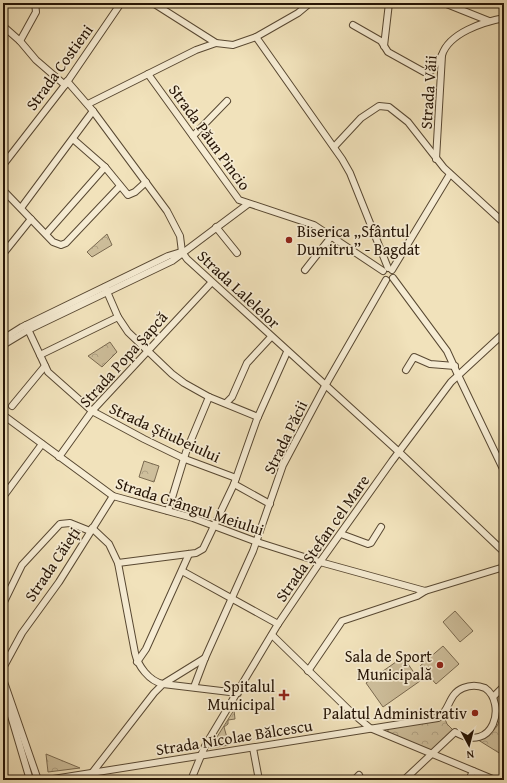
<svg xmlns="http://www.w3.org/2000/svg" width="507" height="783" viewBox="0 0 507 783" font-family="'Gentium Book Plus',serif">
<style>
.park{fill:url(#park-crowns);stroke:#7a6a50}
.garden{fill:#cebf9c;stroke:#7a6a50}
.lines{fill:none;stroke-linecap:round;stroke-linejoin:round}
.minor-casing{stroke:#584832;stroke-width:8}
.minor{stroke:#f6ecd3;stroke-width:6}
.poi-dot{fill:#8f2418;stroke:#f6ecd3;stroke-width:1.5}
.labels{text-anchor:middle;stroke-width:3.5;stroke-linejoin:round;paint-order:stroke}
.street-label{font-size:16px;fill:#251405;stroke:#f6ecd3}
.poi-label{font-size:16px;fill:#251405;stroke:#f6ecd3;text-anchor:end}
</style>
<defs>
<pattern id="park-crowns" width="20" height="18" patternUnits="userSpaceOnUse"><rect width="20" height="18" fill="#cebf9c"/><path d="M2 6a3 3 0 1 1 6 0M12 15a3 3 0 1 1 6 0" fill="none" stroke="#b1a385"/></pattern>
</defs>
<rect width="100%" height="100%" fill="#f1e2bb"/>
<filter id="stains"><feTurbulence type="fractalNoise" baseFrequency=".005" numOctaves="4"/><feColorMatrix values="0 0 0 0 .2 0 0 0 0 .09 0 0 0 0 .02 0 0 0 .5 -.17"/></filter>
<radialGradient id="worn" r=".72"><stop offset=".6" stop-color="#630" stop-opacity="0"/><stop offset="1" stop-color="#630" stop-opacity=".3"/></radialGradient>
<!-- park -->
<g class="park">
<polygon points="107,234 112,245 92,257 87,252"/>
<polygon points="110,342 117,352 102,367 88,356"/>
<polygon points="144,461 159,466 154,482 139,477"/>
<path d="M504 686V756L475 738C499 735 507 716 494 696Z"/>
<polygon points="234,710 235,719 228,720 228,724 224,727 229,745 210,748"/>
<polygon points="443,714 447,724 455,732 431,754 389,736 387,726 413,722"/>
<polygon points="46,754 80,768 48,772"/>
</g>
<!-- garden -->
<g class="garden">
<polygon points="455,611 473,631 460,642 443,622"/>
<polygon points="443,646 459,664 436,684 420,666"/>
<polygon points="403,657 420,681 383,707 366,683"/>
</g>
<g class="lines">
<defs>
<g id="minor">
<polyline points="153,3 216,43 233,45 256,37 342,159 350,173 388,268"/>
<polyline points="444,3 489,21"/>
<polyline points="353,25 381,41 388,52 424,72 432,70 442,55"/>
<polyline points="3,26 20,41 36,60 65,85"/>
<polyline points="256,37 298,13 310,3"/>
<polyline points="20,41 36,12 35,3"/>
<polyline points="384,46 389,3"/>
<polyline points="148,74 239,200 314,225 383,271"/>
<polyline points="67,81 93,111 167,211 180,236 182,252 187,259 399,452 504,552"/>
<polyline points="88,104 196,50 216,43"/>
<polyline points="193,136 227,101"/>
<polyline points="73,139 105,167 128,195 135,192 146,182"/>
<polyline points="334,147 361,118 379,106 389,107 408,122 444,168 504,223"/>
<path d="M436 159 442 55C449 33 483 22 504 18"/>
<polyline points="3,165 65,85 121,3"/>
<polyline points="3,190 53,242 61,245 66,243 120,186"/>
<polyline points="21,208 93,111"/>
<polyline points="216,227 237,253"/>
<polyline points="46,234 105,167"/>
<polyline points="3,254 31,219"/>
<polyline points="305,270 331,237"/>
<polyline points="392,270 450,174"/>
<polyline points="393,278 447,351 458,375 504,471"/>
<polyline points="105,287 118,317 128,332 172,374 184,383 209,397 258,417"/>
<polyline points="26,325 48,372 92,411 144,439 185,459 236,478"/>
<polyline points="3,339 22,327 168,256 181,252"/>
<polyline points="3,345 28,330 172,261 248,204"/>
<polyline points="40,355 118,317"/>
<polyline points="406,370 414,357 430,364 455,366"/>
<polyline points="226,403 232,397 247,363 271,337"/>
<polyline points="12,406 45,366"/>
<polyline points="3,415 113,496 193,518 257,542 320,562 425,591 504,567"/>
<polyline points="59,457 92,411 211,283"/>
<polyline points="234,484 270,504"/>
<polyline points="3,497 42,444"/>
<polyline points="168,511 186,452 209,397"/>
<path d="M92 528 109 544 118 563 135 653C138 666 149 681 163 684L205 658"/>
<polyline points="341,534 368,544 371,543 381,527"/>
<polyline points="118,563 196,553 203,549 234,484 257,419 287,352"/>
<polyline points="182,571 278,624"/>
<polyline points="3,604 22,565 60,524 70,523 90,531"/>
<polyline points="272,635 352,713 370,728 495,780"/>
<polyline points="137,662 146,649 189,554"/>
<polyline points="3,668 22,633 59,582 113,496"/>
<polyline points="308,671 342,621 417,596 425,591"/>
<polyline points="3,679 38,780"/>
<polyline points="194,687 205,658 253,551 283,465 325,386 386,280"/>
<polyline points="3,689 30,780"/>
<polyline points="494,696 504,686"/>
<polyline points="253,748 259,780"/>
<polyline points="92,773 154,693 163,684 238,693"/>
<path d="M47 780 438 718C450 711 448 694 463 688 470 685 478 685 485 688 507 703 494 755 455 732L404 780"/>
<polyline points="191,780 205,746 278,624 320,562 392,461 451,382 504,333"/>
<polyline points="354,780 359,775"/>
<polyline points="469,780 473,771"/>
</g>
</defs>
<!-- minor casing -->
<use href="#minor" class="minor-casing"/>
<!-- minor -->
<use href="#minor" class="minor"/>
</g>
<!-- markers -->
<g class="poi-dot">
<circle cx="289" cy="240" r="4"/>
<circle cx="440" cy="665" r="4"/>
<path d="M282 689h4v4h4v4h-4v4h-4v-4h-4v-4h4z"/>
<circle cx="475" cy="713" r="4"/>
</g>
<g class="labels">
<!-- street labels -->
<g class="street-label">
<text transform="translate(59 67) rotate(-54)" y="6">Strada Costieni</text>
<text transform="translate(428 92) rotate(-86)" y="6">Strada Văii</text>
<text transform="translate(210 137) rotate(54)" y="6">Strada Păun Pincio</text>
<text transform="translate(239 289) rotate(43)" y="6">Strada Lalelelor</text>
<text transform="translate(123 359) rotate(-48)" y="6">Strada Popa Șapcă</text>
<text transform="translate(165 432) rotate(25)" y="6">Strada Știubeiului</text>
<text transform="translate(285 437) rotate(-64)" y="6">Strada Păcii</text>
<text transform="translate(190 506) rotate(18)" y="6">Strada Crângul Meiului</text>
<text transform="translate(322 538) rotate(-55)" y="6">Strada Ștefan cel Mare</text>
<text transform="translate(52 564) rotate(-56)" y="6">Strada Căieți</text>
<text transform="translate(234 737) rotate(-9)" y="6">Strada Nicolae Bălcescu</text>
</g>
<!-- poi labels -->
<g class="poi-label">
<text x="297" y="237" text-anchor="start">Biserica „Sfântul<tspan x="297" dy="18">Dumitru” - Bagdat</tspan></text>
<text x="432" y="662">Sala de Sport<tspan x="432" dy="18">Municipală</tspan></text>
<text x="275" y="692">Spitalul<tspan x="275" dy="18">Municipal</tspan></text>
<text x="467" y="719">Palatul Administrativ</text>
</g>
</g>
<!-- margin -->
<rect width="507" height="783" fill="none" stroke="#f1e2bb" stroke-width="16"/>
<rect x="4" y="4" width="499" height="775" fill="none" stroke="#251405" stroke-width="2"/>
<rect x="8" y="8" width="491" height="767" fill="none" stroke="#251405"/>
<!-- north arrow -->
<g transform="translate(469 745) rotate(173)" stroke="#f6ecd3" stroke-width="3" paint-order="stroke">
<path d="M0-3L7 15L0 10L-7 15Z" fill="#251405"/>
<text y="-6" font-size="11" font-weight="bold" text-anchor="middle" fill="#251405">N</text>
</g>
<rect width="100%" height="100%" filter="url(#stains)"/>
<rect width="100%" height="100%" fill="url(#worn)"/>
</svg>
